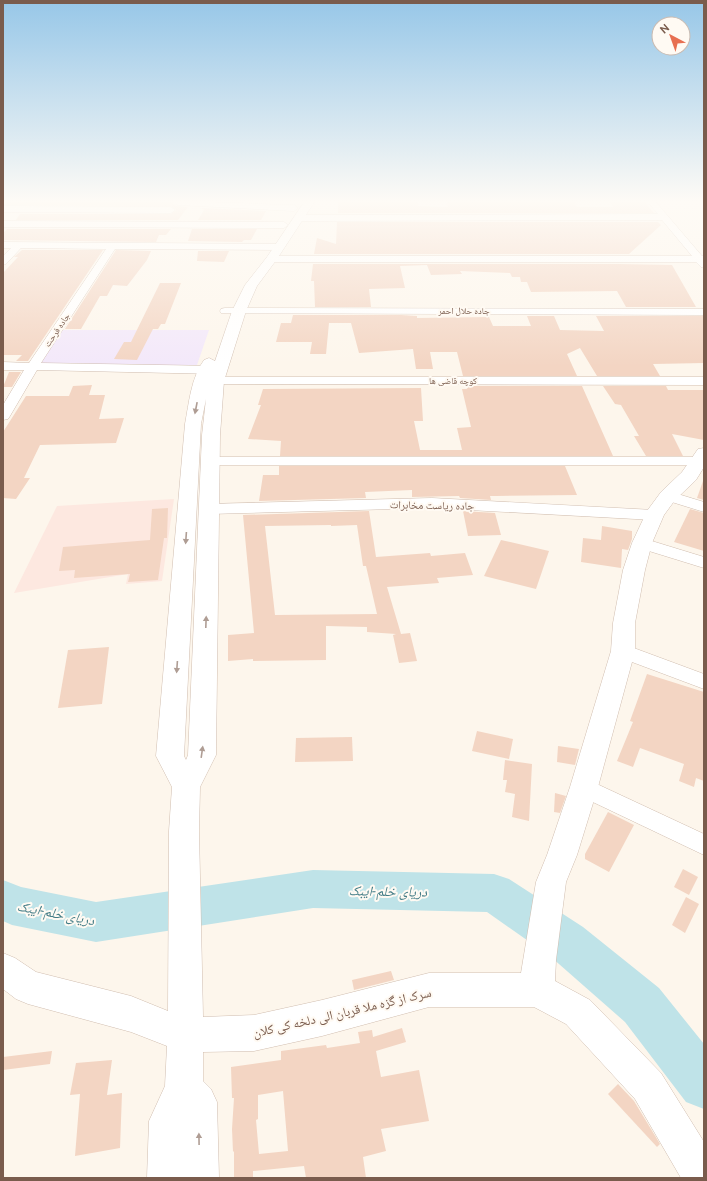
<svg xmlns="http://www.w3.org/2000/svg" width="707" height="1181" viewBox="0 0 707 1181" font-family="Ubuntu,'Noto Naskh Arabic',sans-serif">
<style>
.commercial{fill:#fde8e0}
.education{fill:#f3e8fa}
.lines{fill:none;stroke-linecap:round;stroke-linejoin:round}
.river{fill:#bfe3e8;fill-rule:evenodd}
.building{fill:#f3d5c3;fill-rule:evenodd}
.minor-casing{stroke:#d1beb0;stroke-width:1}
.tertiary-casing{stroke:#d1beb0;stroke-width:1}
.minor{fill:#fff;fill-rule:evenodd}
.tertiary{fill:#fff;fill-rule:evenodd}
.oneway{fill:#af9d94}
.labels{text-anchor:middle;stroke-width:4;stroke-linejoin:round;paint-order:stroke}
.far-street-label{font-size:9px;fill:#7a5c4d;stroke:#fffaf3}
.street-label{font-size:11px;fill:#7a5c4d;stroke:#fffaf3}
.near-street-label{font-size:13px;fill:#7a5c4d;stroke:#fffaf3}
.near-water-label{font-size:14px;font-style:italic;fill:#437c86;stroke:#fffaf3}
</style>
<rect width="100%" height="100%" fill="#fdf6ec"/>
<!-- commercial -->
<polygon class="commercial" points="174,499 162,581 126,584 128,574 14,593 57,506"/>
<!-- education -->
<polygon class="education" points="62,330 209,330 197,365 38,365"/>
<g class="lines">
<!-- river -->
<polygon class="river" points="313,870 494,874 509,879 583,927 659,988 704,1044 704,1109 686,1102 625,1022 551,957 487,912 313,908 96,942 12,925 3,921 3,880 21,887 96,902"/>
</g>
<!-- building -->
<g class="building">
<polygon points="8,201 173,202 173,204 177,206 188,207 178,220 16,220 20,214 171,214 176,210 171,206 4,205"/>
<polygon points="338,201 418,201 418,206 448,207 447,202 466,202 465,201 574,201 577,207 613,207 609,202 644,201 654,213 338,213"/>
<polygon points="201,208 266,211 261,220 198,220 204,210"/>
<polygon points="337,222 658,222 661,225 629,254 314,254 317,238 336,244"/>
<polygon points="7,229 171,229 166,235 159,235 156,242 3,240 3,233"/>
<polygon points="192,229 257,229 251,240 244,240 242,242 188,241"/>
<polygon points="22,250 103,250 28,361 16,361 22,355 3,355 3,273 18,257 14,257"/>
<polygon points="116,250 151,251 147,260 127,286 113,285 107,296 100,296 81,329 65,329"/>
<polygon points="198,251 229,251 224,262 197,261"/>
<polygon points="313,264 620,264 619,264 672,265 696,307 626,307 617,291 531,292 527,282 521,282 520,277 512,277 510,273 460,271 462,274 431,275 427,265 400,266 405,288 369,289 371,307 315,307 314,281 311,281"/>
<polygon points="160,283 181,283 165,324 161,324 158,329 153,329 137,360 114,359 124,342 131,342"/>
<polygon points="293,315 401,315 417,316 417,318 489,317 493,326 531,326 527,316 554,316 560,330 604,331 596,316 704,316 704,363 653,364 660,376 597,376 580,348 567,354 577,376 463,376 457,352 430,352 433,369 416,369 413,349 359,353 351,323 329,323 326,354 310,354 312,342 276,342 281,323 291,323"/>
<polygon points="9,372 21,372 12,387 3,387"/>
<polygon points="92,385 89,395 105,395 99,419 124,418 116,443 40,445 24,478 30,478 16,499 3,498 3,432 26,396 69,396 73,386"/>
<polygon points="466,386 582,386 613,456 280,456 281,441 248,439 261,405 258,405 263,389 421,388 423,421 414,421 420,450 462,450 457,428 471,427 462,389 467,389"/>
<polygon points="603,386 666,386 668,390 704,390 704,440 672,434 683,456 646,456 634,436 639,436 621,405 615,404"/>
<polygon points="279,466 565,466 577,495 496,496 490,496 491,500 460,498 459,496 412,497 412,490 365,492 366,498 259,501 263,475 279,475"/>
<polygon points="703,481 704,482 704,500 697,498"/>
<polygon points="168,508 167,538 164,538 158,580 128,582 130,574 74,578 75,570 59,571 63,547 150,540 152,509"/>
<polygon points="690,509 704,513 704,551 674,542"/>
<path d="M369 511 376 557 430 553 431 556 465 553 473 575 437 578 439 583 387 587 401 634 410 633 417 661 399 663 393 635 396 634 367 632V627L326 626V660L253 661V659L228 661V635L254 633 243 515ZM331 525V526L357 525 363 566H366L377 614 275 615 265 526Z"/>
<polygon points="463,511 495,513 501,535 468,536"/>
<polygon points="602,526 632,531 632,539 628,550 622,549 621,568 581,562 583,538 601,540"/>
<polygon points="501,540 549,551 536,589 484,576"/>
<polygon points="109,647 102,704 58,708 68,650"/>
<polygon points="647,674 704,692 704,781 696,778 694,787 679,781 684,764 640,748 633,767 617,761 633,722 630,721"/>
<polygon points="477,731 513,739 509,759 472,751"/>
<polygon points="352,737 353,761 295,762 296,738"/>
<polygon points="558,746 579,749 575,765 557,762"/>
<polygon points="505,760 532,764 529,821 512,817 515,794 505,792 507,780 503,780"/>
<polygon points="555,793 566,796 560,813 554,812"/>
<polygon points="608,812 634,825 609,872 585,859 585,854"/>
<polygon points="683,869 698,877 689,895 674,887"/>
<polygon points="686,897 699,904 685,933 672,925"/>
<polygon points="391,971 394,980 354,990 352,980"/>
<path d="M402 1028 406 1042 376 1051 381 1077 419 1070 429 1121 381 1129 386 1151 363 1157 366 1178H306L304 1166 253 1171V1178H234V1151L233 1152 232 1129 234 1098H232L231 1067 281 1060V1051L326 1045 327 1048 360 1043 358 1032 372 1030 373 1037ZM283 1091 288 1151 259 1154 256 1120 258 1119V1095Z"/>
<polygon points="52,1051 50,1064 3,1070 3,1057"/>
<polygon points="112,1060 107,1095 122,1093 120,1148 75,1156 80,1094 70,1095 76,1063"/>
<polygon points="618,1084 634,1101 660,1144 657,1147 608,1094"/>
</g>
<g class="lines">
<defs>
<g id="minor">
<polygon points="175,201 294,205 298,208 294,211 178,205 174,203"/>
<polygon points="647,201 655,201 702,256 704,256 704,268 701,267 696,262 271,262 266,259 271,256 692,256 662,220 299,221 295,218 299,215 658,214"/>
<polygon points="3,206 171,207 175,210 171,213 3,212"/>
<polygon points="3,221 284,222 288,225 284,228 3,227"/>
<polygon points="3,242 280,244 285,247 280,250 115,249 41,363 218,366 222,367 224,370 222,373 218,374 37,370 10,416 8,419 3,420 3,405 24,370 3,370 3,362 29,363 106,249 21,248 6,264 3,265 3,256 11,248 3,248"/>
<polygon points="225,308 704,309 704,315 221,313 220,311 221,309"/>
<polygon points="202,377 704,377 704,385 197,384 196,381 197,378"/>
<polygon points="210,457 698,457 704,458 704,467 697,465 210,465 205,464 203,461 205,458"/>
<polygon points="668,491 704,502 704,512 662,499 660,496 662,493"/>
<polygon points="432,498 654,510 660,512 662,515 660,518 654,520 432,508 209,514 203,512 201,509 203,506 209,504"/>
<polygon points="642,538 704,557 704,568 636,547 634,543 636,539"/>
<polygon points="623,644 704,674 704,689 616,656 613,651 616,646"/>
<polygon points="584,778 704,834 704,855 576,794 573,787 576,780"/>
</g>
<path id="tertiary" d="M305 201H315L277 259 257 286 246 311 224 381 220 435 216 755 200 787 199 831 203 1017 254 1015 322 1000 429 973H521L536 882 547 855 570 787 611 651 613 623 623 570 632 543 647 511 661 492 682 472 698 449 704 448V467L696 480 675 500 664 515 652 543 645 570 635 623V651L598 787 577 855 566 882 556 960 555 981 590 1000 661 1073 704 1142V1178H681L635 1099 566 1024 534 1007H429L322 1036 254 1051 203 1052V1081L211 1089 217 1102 219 1178H147L149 1121 165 1086 167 1046 131 1032 28 1004 16 999 3 989V953L15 958 36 972 131 996 168 1011 169 831 172 787 156 756 185 424C189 403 191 378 204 360L209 358 215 361 232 311 245 285 267 257ZM206 399 202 435 188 755 186 760 184 756 201 424Z"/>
</defs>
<!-- minor casing -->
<use href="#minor" class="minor-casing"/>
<!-- tertiary casing -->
<use href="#tertiary" class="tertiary-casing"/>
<!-- minor -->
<use href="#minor" class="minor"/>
<!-- tertiary -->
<use href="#tertiary" class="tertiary"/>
</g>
<!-- one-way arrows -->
<defs><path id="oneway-solid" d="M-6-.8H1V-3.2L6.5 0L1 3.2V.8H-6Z"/></defs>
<g class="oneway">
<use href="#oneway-solid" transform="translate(196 408) rotate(101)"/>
<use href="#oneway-solid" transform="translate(186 538) rotate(94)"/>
<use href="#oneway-solid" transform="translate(206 622) rotate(-88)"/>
<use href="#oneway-solid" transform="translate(177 667) rotate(94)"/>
<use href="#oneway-solid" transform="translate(202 752) rotate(-82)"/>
<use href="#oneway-solid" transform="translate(199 1139) rotate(-91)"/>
</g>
<!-- sky -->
<linearGradient id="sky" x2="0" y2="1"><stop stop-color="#97c7e8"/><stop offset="0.55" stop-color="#fefbf6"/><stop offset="1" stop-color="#fefbf6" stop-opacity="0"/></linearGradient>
<rect width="707" height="366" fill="url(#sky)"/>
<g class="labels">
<!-- far-street labels -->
<g class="far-street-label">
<text x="464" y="314">جاده حلال احمر</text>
<text transform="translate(57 330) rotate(-56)" y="3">جاده فرحت</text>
<text x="453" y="384">کوچه قاضی ها</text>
</g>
<!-- street labels -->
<g class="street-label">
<text transform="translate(432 505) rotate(1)" y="4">جاده ریاست مخابرات</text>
</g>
<!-- near-street labels -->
<g class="near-street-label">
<text transform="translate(342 1012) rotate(-13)" y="5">سرک از گزه ملا قربان الی دلخه کی کلان</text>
</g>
<!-- near-water labels -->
<g class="near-water-label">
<text transform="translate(388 891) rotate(1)" y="5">دریای خلم-ایبک</text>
<text transform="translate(56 913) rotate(11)" y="5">دریای خلم-ایبک</text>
</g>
</g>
<!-- border -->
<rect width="707" height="1181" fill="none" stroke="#7a5c4d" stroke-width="8"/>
<!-- north arrow -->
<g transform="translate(671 36) rotate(319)"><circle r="19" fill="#fffaf3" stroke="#cabbb1"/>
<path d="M0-3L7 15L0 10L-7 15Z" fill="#e76f51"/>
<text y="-6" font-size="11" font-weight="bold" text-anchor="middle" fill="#7a5c4d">N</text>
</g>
</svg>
